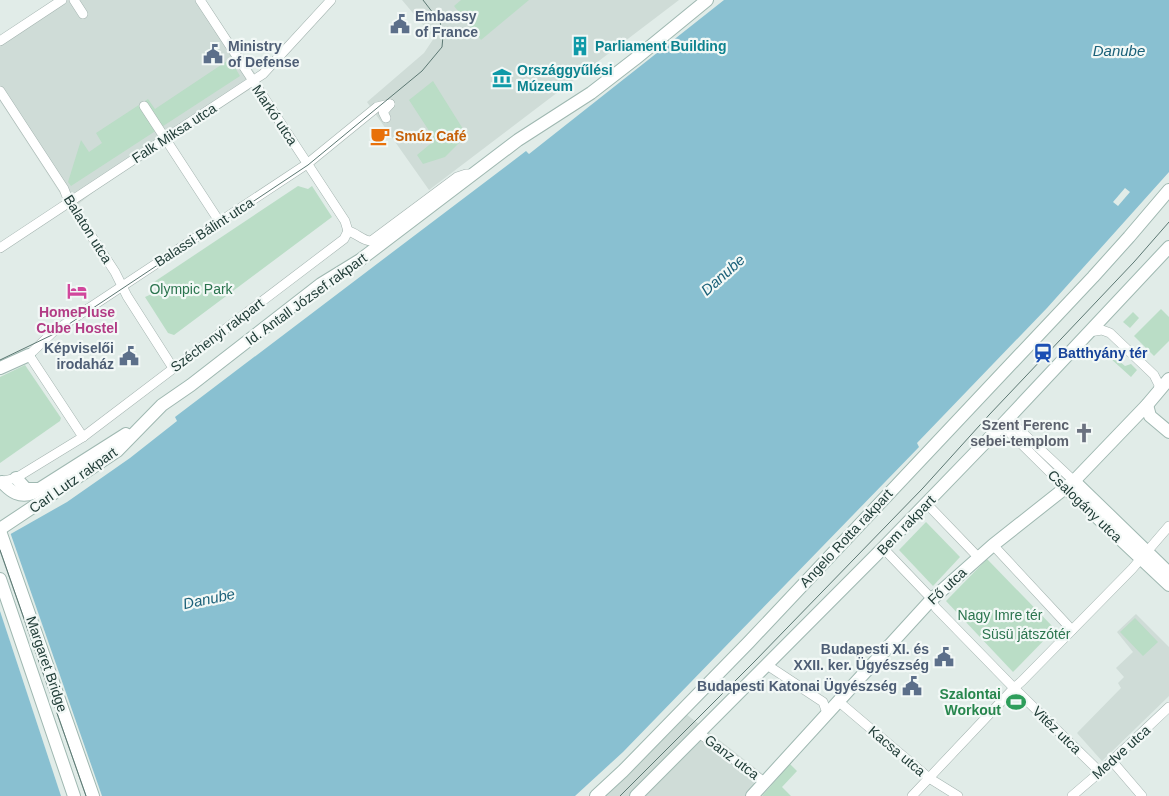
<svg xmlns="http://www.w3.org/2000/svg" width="1169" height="796" viewBox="0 0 1169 796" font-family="Helvetica,sans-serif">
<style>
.built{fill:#cfdcd7}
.green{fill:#baddc6}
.water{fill:#89c0d1}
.pier{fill:#e1ece8}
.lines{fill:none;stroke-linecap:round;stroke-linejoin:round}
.street-casing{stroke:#a4b4b0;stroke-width:10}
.secondary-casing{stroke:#9fb8b1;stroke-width:14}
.street{stroke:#fff;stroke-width:9}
.secondary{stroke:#fff;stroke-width:12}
.tram{stroke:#5c7873;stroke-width:1}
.labels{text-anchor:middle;stroke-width:4.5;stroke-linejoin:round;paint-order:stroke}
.service-label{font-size:14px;font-weight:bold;fill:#4e5e75;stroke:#f2f8f6;text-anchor:end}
.culture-label{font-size:14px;font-weight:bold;fill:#0d838f;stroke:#f2f8f6;text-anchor:start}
.street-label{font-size:14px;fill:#213d38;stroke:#f2f8f6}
.food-label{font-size:14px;font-weight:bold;fill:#c56008;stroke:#f2f8f6;text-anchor:start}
.park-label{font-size:14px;fill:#2b744e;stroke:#f2f8f6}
.hotel-label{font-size:14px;font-weight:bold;fill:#b23c85;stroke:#f2f8f6}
.transit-label{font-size:14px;font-weight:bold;fill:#164399;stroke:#f2f8f6;text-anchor:start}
.worship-label{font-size:14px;font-weight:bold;fill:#5b616d;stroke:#f2f8f6;text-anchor:end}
.leisure-label{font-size:14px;font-weight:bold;fill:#27864d;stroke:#f2f8f6;text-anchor:end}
.water-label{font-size:15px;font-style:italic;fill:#1b6179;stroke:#f2f8f6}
</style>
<rect width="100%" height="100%" fill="#e1ece8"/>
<!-- built -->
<g class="built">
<polygon points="55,0 205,0 261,82 101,186 71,210 0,101 0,36"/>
<polygon points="402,0 679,0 429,190 367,102 424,53 434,38"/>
<polygon points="1136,614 1169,647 1169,696 1102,761 1077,733 1121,688 1118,683 1124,677 1116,668 1133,652 1117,632"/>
<polygon points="686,714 764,775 746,796 605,796"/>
</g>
<!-- green -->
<g class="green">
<polygon points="461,0 529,0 481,40 454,6"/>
<polygon points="230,59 240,76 71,186 68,182 81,140 89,152 102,143 96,133 148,99 155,109"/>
<polygon points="433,81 463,129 465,137 445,157 423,164 417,155 435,140 409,100"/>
<polygon points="298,186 308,189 312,186 332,217 174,335 168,333 145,297 156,292 154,291 158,288 154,282"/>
<polygon points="1161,309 1169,317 1169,341 1154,356 1134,336"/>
<polygon points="1133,312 1139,318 1130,328 1123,322"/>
<polygon points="1116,351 1120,355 1119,361 1125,366 1131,364 1137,370 1131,377 1110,358"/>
<polygon points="25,365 61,418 60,421 0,463 0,377"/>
<polygon points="926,522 960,557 933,586 899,550"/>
<polygon points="987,559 1055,629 1013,672 946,601"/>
<polygon points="1135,618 1158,642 1143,656 1120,632"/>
<polygon points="790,764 797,771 782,787 791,796 762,796"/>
</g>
<!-- water -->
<polygon class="water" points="724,0 1169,0 1169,172 1047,308 917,443 919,447 623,752 575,796 0,796 0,540 67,502 130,458 177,421 175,417 526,151 529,154"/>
<!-- pier -->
<g class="pier">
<polygon points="1125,188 1130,192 1118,206 1113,202"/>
<polygon points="10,532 102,796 61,796 0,611 0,537"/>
</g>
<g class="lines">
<defs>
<g id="street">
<polyline points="74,0 83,14"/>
<polyline points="200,0 345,221 348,231"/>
<polyline points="0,41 62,0"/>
<polyline points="0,91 64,189 69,202 115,272 127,296 173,368"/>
<polyline points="144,106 219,221"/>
<polyline points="386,118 383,112 390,104"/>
<path d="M348 231C357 233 362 241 371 241L457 177 466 174H472"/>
<polyline points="0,248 263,74 331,0"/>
<polyline points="1089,332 1102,330 1110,333 1154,375 1159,385 1158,392"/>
<polyline points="1008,419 1074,481"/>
<polyline points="1002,425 1066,488"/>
<polyline points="83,437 29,355 53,332 307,164 377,107 390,104"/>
<polyline points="0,482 16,478 83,437 344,239 348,231"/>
<polyline points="926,503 978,557"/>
<polyline points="993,545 1072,630"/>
<polyline points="883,548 928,595 936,608 1014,688 1100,772"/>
<polyline points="767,665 823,702 827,713"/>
<polyline points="838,701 929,778 958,796"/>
<polyline points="699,733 764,782"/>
<polyline points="1112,761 1142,796"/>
<polyline points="912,796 1014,688 1022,681 1132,569 1169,526"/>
<polyline points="1072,796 1100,772 1169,707"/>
</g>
<g id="secondary">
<polyline points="0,368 29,355"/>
<polyline points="1147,405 1150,416 1169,432"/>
<polyline points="16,478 26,489 38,489"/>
<polyline points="1074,481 1169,573"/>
<path d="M2 482C11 492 20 498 33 493L126 434"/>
<polyline points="1066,488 1169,585"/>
<polyline points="0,529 117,451 162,405 191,385 321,284 360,260 518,140 591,93 635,59 707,0"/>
<polyline points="0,531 93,796"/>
<polyline points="0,579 74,796"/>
<polyline points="596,796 623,771 749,642 1093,277 1129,237 1169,190"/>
<polyline points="636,796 883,548 1002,425 1169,247"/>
<polyline points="752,796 931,600 993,545 1074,481 1147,405 1169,379"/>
</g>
</defs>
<!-- street casing -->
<use href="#street" class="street-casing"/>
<!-- secondary casing -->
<use href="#secondary" class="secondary-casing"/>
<!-- street -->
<use href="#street" class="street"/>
<!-- secondary -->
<use href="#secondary" class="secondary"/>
<!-- tram -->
<g class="tram">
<polyline points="0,360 54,334 308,165 422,71 442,47 443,36 440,22 423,0"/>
<polyline points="0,550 86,796"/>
<polyline points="620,796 754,662 923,488 989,415 1134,262 1169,222"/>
</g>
</g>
<!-- icons -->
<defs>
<symbol id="civic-bare" viewBox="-9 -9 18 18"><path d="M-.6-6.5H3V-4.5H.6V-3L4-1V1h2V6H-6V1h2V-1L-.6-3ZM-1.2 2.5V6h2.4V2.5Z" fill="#5c6f8a" stroke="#f2f8f6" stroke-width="2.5" paint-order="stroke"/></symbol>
<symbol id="building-bare" viewBox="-9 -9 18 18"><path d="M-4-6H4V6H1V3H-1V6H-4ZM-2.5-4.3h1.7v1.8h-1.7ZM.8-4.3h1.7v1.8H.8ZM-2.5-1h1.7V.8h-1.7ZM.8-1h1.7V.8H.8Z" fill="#0f9aa8" stroke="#f2f8f6" stroke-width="2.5" paint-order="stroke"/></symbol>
<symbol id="museum-bare" viewBox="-9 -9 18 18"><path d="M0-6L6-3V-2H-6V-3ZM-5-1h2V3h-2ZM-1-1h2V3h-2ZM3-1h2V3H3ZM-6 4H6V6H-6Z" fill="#0f9aa8" stroke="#f2f8f6" stroke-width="2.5" paint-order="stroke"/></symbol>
<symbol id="cafe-bare" viewBox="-9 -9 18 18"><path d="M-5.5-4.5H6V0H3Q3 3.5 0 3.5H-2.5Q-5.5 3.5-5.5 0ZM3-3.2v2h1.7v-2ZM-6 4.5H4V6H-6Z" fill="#e8710a" stroke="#f2f8f6" stroke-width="2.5" paint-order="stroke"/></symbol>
<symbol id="hotel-bare" viewBox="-9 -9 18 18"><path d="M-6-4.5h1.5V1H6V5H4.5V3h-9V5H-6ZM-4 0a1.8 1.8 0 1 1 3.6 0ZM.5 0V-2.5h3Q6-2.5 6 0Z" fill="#d1479c" stroke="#f2f8f6" stroke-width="2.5" paint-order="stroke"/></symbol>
<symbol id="station-bare" viewBox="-9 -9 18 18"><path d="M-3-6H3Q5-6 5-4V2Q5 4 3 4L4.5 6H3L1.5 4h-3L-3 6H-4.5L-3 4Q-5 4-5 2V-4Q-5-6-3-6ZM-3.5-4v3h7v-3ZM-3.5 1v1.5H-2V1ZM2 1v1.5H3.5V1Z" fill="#1a4fb4" stroke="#f2f8f6" stroke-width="2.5" paint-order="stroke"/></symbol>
<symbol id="church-bare" viewBox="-9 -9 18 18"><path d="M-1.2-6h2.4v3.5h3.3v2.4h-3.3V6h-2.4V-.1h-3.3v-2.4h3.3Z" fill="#6b7280" stroke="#f2f8f6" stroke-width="2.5" paint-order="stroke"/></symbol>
<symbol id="stadium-bare" viewBox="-9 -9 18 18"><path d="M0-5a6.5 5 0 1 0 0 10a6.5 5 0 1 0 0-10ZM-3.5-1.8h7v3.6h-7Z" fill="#2e9e5b" stroke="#f2f8f6" stroke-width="2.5" paint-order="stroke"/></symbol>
</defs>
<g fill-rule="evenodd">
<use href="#civic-bare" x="386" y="10" width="28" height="28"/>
<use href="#building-bare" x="566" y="32" width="28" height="28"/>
<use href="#civic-bare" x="199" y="40" width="28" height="28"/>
<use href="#museum-bare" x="488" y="64" width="28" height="28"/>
<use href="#cafe-bare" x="366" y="122" width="28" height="28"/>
<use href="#hotel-bare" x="63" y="277" width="28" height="28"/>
<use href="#station-bare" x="1029" y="339" width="28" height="28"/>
<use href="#civic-bare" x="115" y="342" width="28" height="28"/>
<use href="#church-bare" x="1070" y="419" width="28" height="28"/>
<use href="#civic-bare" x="930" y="643" width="28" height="28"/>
<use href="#civic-bare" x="898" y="672" width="28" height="28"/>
<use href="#stadium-bare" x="1002" y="688" width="28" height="28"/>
</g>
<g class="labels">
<!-- service labels -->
<g class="service-label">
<text x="415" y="21" text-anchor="start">Embassy<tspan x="415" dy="16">of France</tspan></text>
<text x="228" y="51" text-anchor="start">Ministry<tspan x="228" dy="16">of Defense</tspan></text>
<text x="114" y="353">Képviselői<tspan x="114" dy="16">irodaház</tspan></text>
<text x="929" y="654">Budapesti XI. és<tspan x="929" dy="16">XXII. ker. Ügyészség</tspan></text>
<text x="897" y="691">Budapesti Katonai Ügyészség</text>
</g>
<!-- culture labels -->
<g class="culture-label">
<text x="595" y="51">Parliament Building</text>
<text x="517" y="75">Országgyűlési<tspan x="517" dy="16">Múzeum</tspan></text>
</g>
<!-- street labels -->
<g class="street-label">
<text transform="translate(275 115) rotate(56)" y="5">Markó utca</text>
<text transform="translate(174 133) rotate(-33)" y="5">Falk Miksa utca</text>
<text transform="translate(88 229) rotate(58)" y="5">Balaton utca</text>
<text transform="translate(204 232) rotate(-33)" y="5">Balassi Bálint utca</text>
<text transform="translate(306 299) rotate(-36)" y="5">Id. Antall József rakpart</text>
<text transform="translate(217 335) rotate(-37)" y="5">Széchenyi rakpart</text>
<text transform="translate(73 480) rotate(-35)" y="5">Carl Lutz rakpart</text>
<text transform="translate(1085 506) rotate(44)" y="5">Csalogány utca</text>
<text transform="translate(906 525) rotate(-46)" y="5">Bem rakpart</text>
<text transform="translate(846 538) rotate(-47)" y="5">Angelo Rotta rakpart</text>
<text transform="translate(947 586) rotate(-43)" y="5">Fő utca</text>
<text transform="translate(47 664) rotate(71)" y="5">Margaret Bridge</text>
<text transform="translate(1057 730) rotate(44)" y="5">Vitéz utca</text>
<text transform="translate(897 751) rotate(40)" y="5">Kacsa utca</text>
<text transform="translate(1121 752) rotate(-42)" y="5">Medve utca</text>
<text transform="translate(732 757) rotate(37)" y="5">Ganz utca</text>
</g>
<!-- food labels -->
<g class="food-label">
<text x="395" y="141">Smúz Café</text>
</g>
<!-- park labels -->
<g class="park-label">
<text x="191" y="294">Olympic Park</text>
<text x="1000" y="620">Nagy Imre tér</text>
<text x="1026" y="639">Süsü játszótér</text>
</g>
<!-- hotel labels -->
<g class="hotel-label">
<text x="77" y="317">HomePluse<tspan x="77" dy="16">Cube Hostel</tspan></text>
</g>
<!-- transit labels -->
<g class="transit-label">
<text x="1058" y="358">Batthyány tér</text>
</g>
<!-- worship labels -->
<g class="worship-label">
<text x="1069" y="430">Szent Ferenc<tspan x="1069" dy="16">sebei-templom</tspan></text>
</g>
<!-- leisure labels -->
<g class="leisure-label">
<text x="1001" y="699">Szalontai<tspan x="1001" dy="16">Workout</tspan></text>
</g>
<!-- water labels -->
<g class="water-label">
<text x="1119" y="56">Danube</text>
<text transform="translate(723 275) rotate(-42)" y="5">Danube</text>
<text transform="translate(209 599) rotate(-12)" y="5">Danube</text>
</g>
</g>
</svg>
